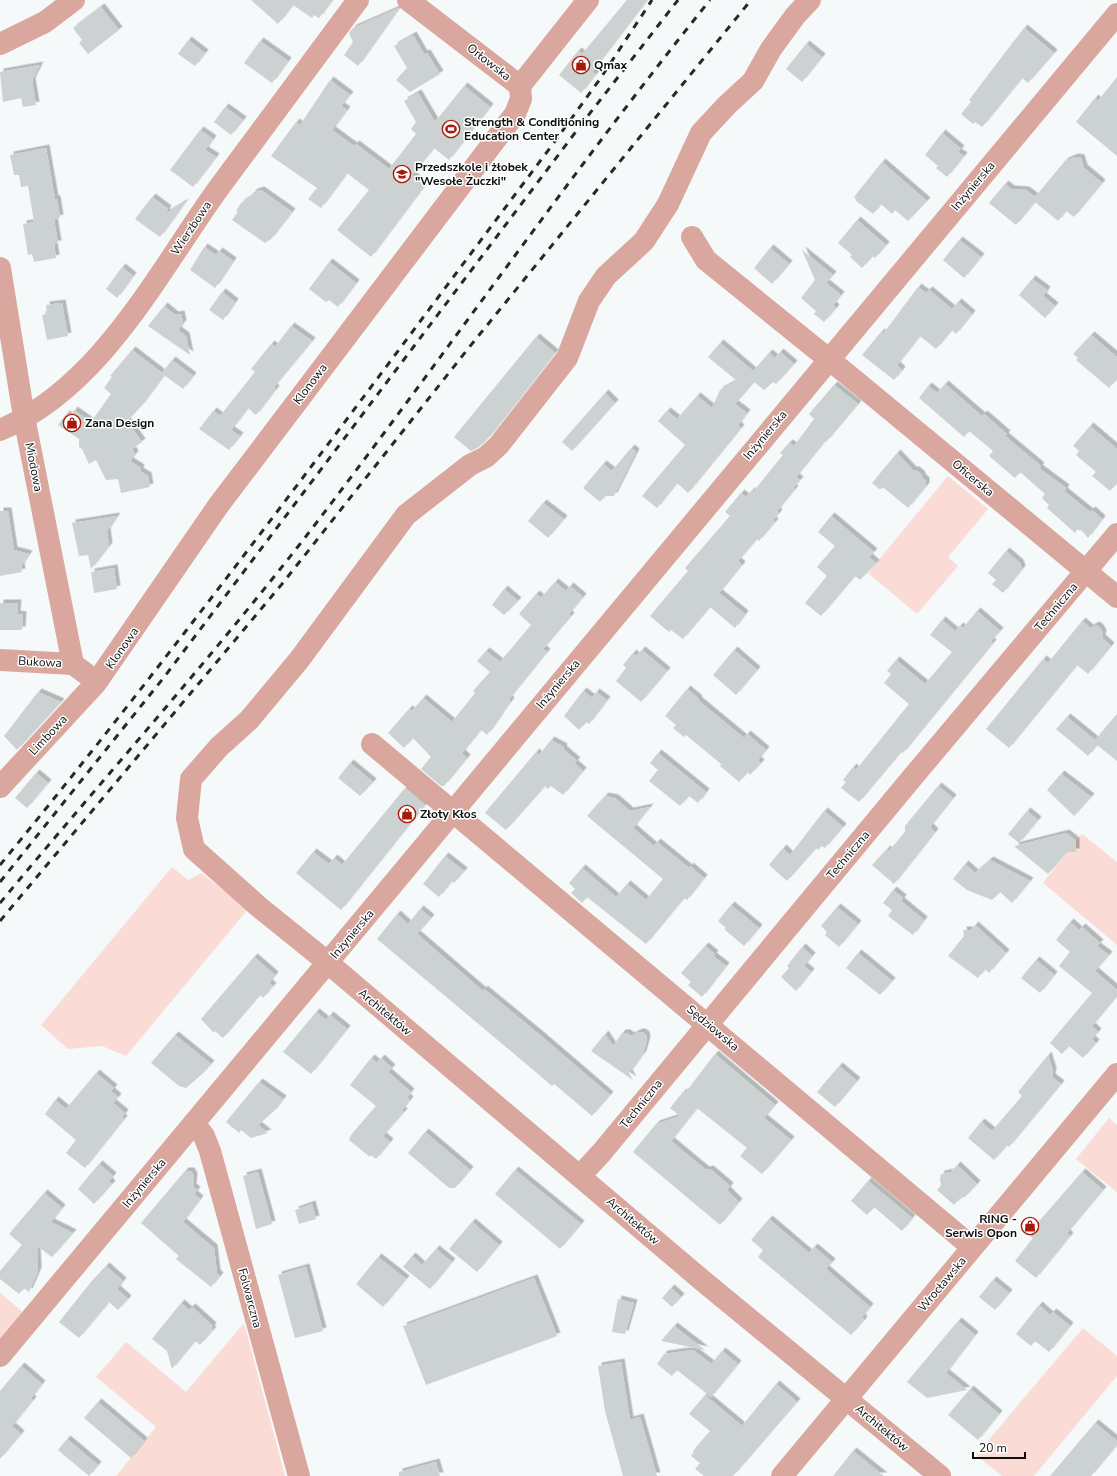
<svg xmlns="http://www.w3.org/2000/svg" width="1117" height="1476" viewBox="0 0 1117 1476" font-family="'Nunito Sans',sans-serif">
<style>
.green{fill:#fbdbd5}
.building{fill:#ccd1d1;filter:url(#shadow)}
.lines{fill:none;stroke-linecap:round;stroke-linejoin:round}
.minor{stroke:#d9a79e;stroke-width:22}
.rail{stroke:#272929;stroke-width:3;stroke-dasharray:7 7;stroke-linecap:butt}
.labels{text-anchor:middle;stroke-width:3;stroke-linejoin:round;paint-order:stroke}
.street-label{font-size:12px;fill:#0d0e0e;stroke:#fff}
.poi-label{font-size:12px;font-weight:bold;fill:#0d0e0e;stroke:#fff;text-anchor:start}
</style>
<defs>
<filter id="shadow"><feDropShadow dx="3.5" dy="-3.5" stdDeviation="0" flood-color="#0004"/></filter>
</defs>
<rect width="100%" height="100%" fill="#f5f9fa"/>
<!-- green -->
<g class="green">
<polygon points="948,476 988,509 948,557 958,566 917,614 868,573"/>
<polygon points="1082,834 1117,862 1117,945 1043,883 1068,852 1076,852 1076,841"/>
<polygon points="172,867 188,880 201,873 248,909 126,1056 102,1046 68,1049 41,1025"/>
<polygon points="1109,1118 1117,1125 1117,1192 1076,1159"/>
<polygon points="0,1293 24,1313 0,1340"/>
<polygon points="244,1323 285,1476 116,1476 156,1427 96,1377 126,1342 186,1392"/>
<polygon points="1083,1328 1117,1356 1117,1376 1034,1476 1002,1476 976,1455"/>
</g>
<!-- building -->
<g class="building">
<polygon points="251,0 332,0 319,18 314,15 312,18 293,5 278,24"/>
<polygon points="627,0 647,0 592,72 596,74 581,93 559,75 578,51 582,54"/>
<polygon points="101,7 119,30 88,54 79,43 82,40 73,28"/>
<polygon points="399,8 358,66 344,55 353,42 349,33 353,28"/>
<polygon points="1024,28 1054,53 1028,83 1022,78 982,127 975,122 973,124 961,114 971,102 969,100"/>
<polygon points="413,35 424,54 427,53 440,74 410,92 396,80 407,68 394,46"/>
<polygon points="188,40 205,53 195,66 178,54"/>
<polygon points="260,41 288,61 272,83 244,63"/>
<polygon points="806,44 822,57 802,82 786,69"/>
<polygon points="40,65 32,81 36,105 23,107 21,98 3,102 0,72"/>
<polygon points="1117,77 1117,156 1076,122 1095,98 1098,101"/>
<polygon points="330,80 350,95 341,106 347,110 332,130 354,146 356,144 389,169 416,134 411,129 416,122 404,101 418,93 435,122 464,86 490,107 449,160 434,148 412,175 425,185 371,257 337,230 369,190 347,173 321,208 308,199 317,188 271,156 296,122 300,125"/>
<polygon points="225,107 243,120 231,135 214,122"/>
<polygon points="200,130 213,139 205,150 216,157 193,187 170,170"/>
<polygon points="942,133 961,149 958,152 964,156 947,177 936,168 938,166 925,155"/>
<polygon points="46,148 55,199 57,199 60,218 54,219 58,244 54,244 56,258 34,262 32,254 28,255 23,224 34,222 28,186 21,187 19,175 14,175 10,155"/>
<polygon points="1075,157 1081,158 1084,168 1102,183 1074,217 1066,211 1058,221 1035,202 1016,225 989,203 1005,184 1011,189 1026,190 1035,197 1065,161"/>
<polygon points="882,162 927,201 908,221 895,210 892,214 881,204 873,214 855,200 856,199 854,197"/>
<polygon points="261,190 292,212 271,239 265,243 232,220 238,212 236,211 241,203 249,198 254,192"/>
<polygon points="152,197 168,209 166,212 167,213 185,202 160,237 135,219"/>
<polygon points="857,220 886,245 875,258 873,256 862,268 850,257 852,255 838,243"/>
<polygon points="959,240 981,257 964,278 943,260"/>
<polygon points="204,247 216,255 219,251 233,261 215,288 190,270"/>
<polygon points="770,248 789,264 772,284 754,268"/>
<polygon points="802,250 833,275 826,283 841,295 833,305 836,308 824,322 814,314 816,311 801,298 815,280"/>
<polygon points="329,262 356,283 338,307 329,300 326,302 309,289"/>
<polygon points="122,267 133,276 117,298 106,289"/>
<polygon points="1032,279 1047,290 1043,296 1055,306 1045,318 1019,295"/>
<polygon points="918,287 926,293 929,290 952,309 958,302 972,314 956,334 952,330 936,349 920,336 897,365 902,370 894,380 862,355 881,332 883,334"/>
<polygon points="222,292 235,302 223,320 209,310"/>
<polygon points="62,303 68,336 47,340 42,315 47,314 46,305"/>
<polygon points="164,306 175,315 181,314 183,323 178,330 186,336 190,355 148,326"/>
<polygon points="291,326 312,341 274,387 276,389 256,415 248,408 231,430 240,436 229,450 199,429 213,411 220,416 255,372 251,369 271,344 275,347"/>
<polygon points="1091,335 1117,357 1117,379 1109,388 1076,360 1078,358 1073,354"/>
<polygon points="536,337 555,353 490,436 479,447 471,451 454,437"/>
<polygon points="720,343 753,371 769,353 775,358 780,352 794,364 776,384 773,382 764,390 754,382 735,404 747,413 738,425 741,428 688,493 677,483 657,508 642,496 685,445 658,421 667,411 677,419 697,396 712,408 720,390 737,381 708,357"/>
<polygon points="132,350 162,373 172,360 193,376 183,389 164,375 142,405 127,421 142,442 132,449 135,454 130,461 141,468 140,471 148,476 150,487 121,493 118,479 106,480 96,460 89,464 82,449 79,447 79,439 58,425 66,414 70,417 74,410 91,422 111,394 104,388 112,377 110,376"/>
<polygon points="945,384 982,416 984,414 1007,434 1005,436 1041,466 1039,468 1066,488 1064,491 1090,512 1092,510 1102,519 1088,538 1081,530 1080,531 1078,529 1075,533 1047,508 1049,505 1042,498 1045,494 1020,472 1015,478 989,456 993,451 969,431 964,437 919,398 928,386 937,393"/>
<polygon points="834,385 858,404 826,442 825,441 796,477 800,480 793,488 795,489 777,511 779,513 773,520 775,522 759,541 757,539 738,561 742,565 719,593 745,614 735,628 710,607 683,639 671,630 669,632 650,616 688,571 685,568 730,516 725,512 741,493 746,497 751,491 753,492 783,455 780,453 789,443 794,446 814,419 809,414"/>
<polygon points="605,393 615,403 572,451 562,442"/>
<polygon points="1090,426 1117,449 1117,483 1110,491 1092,476 1096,472 1076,455 1079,451 1073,446"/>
<polygon points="631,448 636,452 614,496 605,496 600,502 583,488 603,464 612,471"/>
<polygon points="897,453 913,470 916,470 921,474 922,477 926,481 926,486 908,508 884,488 879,489 872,483"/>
<polygon points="543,503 564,519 548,538 528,521"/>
<polygon points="0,511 8,511 14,550 29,554 21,566 22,572 0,576"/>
<polygon points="117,516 107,531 109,546 91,569 88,555 79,556 72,523"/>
<polygon points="831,516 874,552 869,557 876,563 860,580 855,576 821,616 805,603 827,576 817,567 835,546 818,532"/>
<polygon points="1006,551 1020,563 1022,569 1003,593 992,584 996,580 988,573"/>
<polygon points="114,568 117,589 94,593 91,572"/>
<polygon points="555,582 566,591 570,586 583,597 569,614 571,616 543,649 547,652 509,699 511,701 502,713 497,721 487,735 481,730 462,753 467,758 444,786 441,786 421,769 431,757 413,738 404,748 388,733 409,709 412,711 423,698 452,722 475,693 473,691 490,672 477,661 486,651 500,662 531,625 519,614 536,594 541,598"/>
<polygon points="504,589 518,601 504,615 492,605"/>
<polygon points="0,603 18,603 17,614 23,615 22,630 0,630"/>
<polygon points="977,611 1000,631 991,641 993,643 903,753 901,752 859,802 841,788 846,782 843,780 853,767 856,770 909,704 884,683 891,674 887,671 896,660 925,684 952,652 930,635 942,620 955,631 960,626 963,628"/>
<polygon points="1082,621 1090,628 1096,625 1100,628 1103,633 1102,638 1111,646 1088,674 1077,665 1009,748 986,729 1043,659 1048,663"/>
<polygon points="642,650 667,671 641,702 616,681 626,668 623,665 633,653 636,656"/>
<polygon points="734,650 757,670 736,695 713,675"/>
<polygon points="687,689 699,699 698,700 744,738 747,734 766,750 758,760 761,763 750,775 748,772 739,782 720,766 721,764 686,735 684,737 673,728 676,725 665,716"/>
<polygon points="583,691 592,698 596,692 607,700 589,724 586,722 579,730 564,716"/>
<polygon points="38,692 61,702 17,750 4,736"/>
<polygon points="1117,714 1117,761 1097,745 1088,756 1056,729 1067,717 1095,740"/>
<polygon points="551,740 564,747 563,749 577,761 574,763 583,771 563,795 551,786 548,789 545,786 506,830 485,813 536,752 539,755"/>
<polygon points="658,753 706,792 698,803 689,796 680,806 649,781 658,770 650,763"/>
<polygon points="350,763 373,782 360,796 338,778"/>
<polygon points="36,773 48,783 27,808 15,798"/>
<polygon points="1061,774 1091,797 1074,816 1047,790"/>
<polygon points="938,786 953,798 930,827 935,832 894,884 872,865 887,849 889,851 905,832 905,826"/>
<polygon points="405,788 425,805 341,910 296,873 313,852 329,864 334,858 342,865"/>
<polygon points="605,796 615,798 630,811 650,807 633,828 654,846 657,842 689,868 690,866 704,878 687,900 684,898 646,944 587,897 582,903 571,893 575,889 569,883 582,868 616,897 627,884 646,900 663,879 587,816"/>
<polygon points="824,811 843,827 825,848 822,846 818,850 816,848 787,881 769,865 783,848 790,855"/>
<polygon points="1027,811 1038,820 1019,843 1008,834"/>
<polygon points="1066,833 1076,841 1076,852 1067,852 1048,874 1014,846"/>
<polygon points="445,856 464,871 454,883 452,881 439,897 423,884"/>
<polygon points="990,860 1030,881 1012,903 1000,892 992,900 967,890 953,879 965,864 975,873"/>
<polygon points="893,890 903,898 901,901 924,920 913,935 888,916 892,910 883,903"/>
<polygon points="731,905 759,928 744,946 724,929 726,928 718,921"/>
<polygon points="837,907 858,924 839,947 825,935 827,932 821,926"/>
<polygon points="420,909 431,918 417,934 483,991 484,989 540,1035 610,1095 592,1116 554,1084 552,1086 531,1068 377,939 397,914 408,924"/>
<polygon points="1070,922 1079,930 1082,927 1100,943 1097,946 1109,955 1095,971 1117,990 1117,996 1092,1026 1098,1032 1092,1039 1096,1043 1083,1058 1069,1046 1062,1054 1050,1043 1092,993 1059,966 1070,952 1056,940"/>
<polygon points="975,925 1006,953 989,973 985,969 978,978 948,956 964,936 963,930 971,930"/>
<polygon points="705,946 715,954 713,956 726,966 702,997 688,985 691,982 681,973"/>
<polygon points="802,947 812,956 804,966 811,972 796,991 781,977 789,968 787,966"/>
<polygon points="858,953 892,981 880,995 846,968"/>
<polygon points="254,957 275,975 269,983 273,986 263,998 260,995 223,1038 215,1031 214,1033 201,1019"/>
<polygon points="1036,960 1054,975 1040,993 1021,978"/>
<polygon points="316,1012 326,1020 330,1015 347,1029 311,1074 283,1052"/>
<polygon points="639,1032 642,1032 646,1035 647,1040 643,1054 629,1073 633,1080 591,1051 605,1034 613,1046 622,1033 627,1033 631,1036"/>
<polygon points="175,1035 211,1064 203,1073 186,1088 179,1086 151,1063"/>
<polygon points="715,1054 775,1105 764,1118 791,1140 762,1174 740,1156 747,1148 697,1108 671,1141 706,1170 710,1169 730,1186 727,1190 739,1202 720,1225 633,1152 656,1124 680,1116 670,1108 683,1092 685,1093"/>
<polygon points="1048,1055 1053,1071 1052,1077 1061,1084 1009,1147 1007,1145 994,1160 968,1138 981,1122 992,1131 1022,1096 1018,1092"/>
<polygon points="371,1058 377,1063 381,1058 392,1068 388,1072 411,1092 407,1097 410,1100 402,1110 404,1112 383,1136 390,1142 376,1159 371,1155 370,1157 349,1140 351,1135 376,1106 350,1085"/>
<polygon points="839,1066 857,1081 835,1107 817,1092"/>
<polygon points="96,1073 114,1088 111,1091 118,1097 113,1103 125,1113 122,1117 124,1119 85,1168 66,1153 76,1140 45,1114 55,1100 66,1109"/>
<polygon points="259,1082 283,1099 274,1111 258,1125 268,1133 251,1138 241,1130 239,1133 226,1122"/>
<polygon points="425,1132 470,1170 455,1188 449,1188 408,1153"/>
<polygon points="99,1164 113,1176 109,1181 112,1184 94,1204 78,1189"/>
<polygon points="957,1165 977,1184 965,1197 959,1199 954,1205 937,1190 941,1185 940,1179 941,1174 951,1172"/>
<polygon points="515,1170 581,1224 560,1249 495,1194"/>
<polygon points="185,1171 191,1171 194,1176 193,1187 197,1190 194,1194 200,1199 183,1222 214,1248 217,1273 220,1276 211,1287 176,1259 179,1256 141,1223"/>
<polygon points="258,1172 272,1224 256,1229 243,1176"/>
<polygon points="1082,1172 1103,1190 1067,1233 1070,1236 1036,1278 1015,1261 1033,1238 1028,1234"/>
<polygon points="868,1181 912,1218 902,1231 874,1207 867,1215 851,1201"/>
<polygon points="44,1193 62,1208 51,1222 73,1233 52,1257 37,1246 38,1271 29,1292 24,1288 19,1294 0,1279 0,1271 22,1245 9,1234"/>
<polygon points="312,1204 316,1219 299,1224 295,1210"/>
<polygon points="769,1219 809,1253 814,1247 832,1262 826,1269 870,1307 862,1317 864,1320 851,1335 758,1257 763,1250 751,1240"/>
<polygon points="472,1222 499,1245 477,1272 449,1249"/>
<polygon points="436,1249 452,1262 430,1289 403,1267 412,1256 422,1265"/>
<polygon points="378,1257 406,1279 383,1307 356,1284"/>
<polygon points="106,1266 123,1281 117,1289 128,1299 118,1310 109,1302 79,1338 59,1322 91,1282"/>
<polygon points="306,1267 323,1331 295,1338 278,1275"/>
<polygon points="534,1278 557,1336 426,1385 403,1326"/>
<polygon points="993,1280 1009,1293 995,1310 979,1297"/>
<polygon points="671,1288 681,1297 672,1307 662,1298"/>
<polygon points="618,1299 634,1303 625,1334 612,1332"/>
<polygon points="181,1303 189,1310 192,1307 213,1326 211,1329 213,1330 200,1345 195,1341 172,1369 167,1351 152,1339"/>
<polygon points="1039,1305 1050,1315 1053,1312 1070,1326 1049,1352 1035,1341 1031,1346 1016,1334"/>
<polygon points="958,1321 975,1335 946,1373 967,1390 927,1398 907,1382"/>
<polygon points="674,1326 705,1350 661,1341"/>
<polygon points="693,1350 711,1364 722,1351 738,1364 711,1397 677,1370 672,1376 657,1364 664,1354"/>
<polygon points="621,1362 630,1420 640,1417 657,1476 623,1476 605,1411 598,1366"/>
<polygon points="21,1366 42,1384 31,1398 33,1400 12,1426 21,1434 0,1459 0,1391"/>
<polygon points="776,1384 797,1402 733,1476 704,1476 695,1469 700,1463 691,1456 694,1452 693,1451 710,1431 689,1414 705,1395 742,1426"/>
<polygon points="970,1389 999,1414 978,1440 948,1415"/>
<polygon points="98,1402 144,1441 131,1458 84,1418"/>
<polygon points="1095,1423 1117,1441 1117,1445 1091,1476 1050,1476"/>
<polygon points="67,1439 98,1465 89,1476 58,1450"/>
<polygon points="853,1451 884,1476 833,1476"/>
<polygon points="436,1462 440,1476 399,1476 399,1472"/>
</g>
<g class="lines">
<!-- minor -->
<g class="minor">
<polyline points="408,0 520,86"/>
<polyline points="810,0 795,16 771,49 753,81 727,105 701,133 668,204 644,241 606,276 589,301 567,358 499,445 486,457 470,465 406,515 299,660 249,720 219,747 191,779 187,818 194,849 259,907 321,957 703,1281 940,1476"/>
<polyline points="0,44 45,22 74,0"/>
<polyline points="520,86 588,0"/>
<polyline points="692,237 706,260 847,374 1117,597"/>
<polyline points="0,268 24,417 73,664"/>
<path d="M0 430C101 387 157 274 218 189 264 126 312 63 358 0"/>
<polyline points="0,660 73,664 85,673"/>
<polyline points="372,744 972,1247"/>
<polyline points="0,787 96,683 218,506 515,114 521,99 520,86"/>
<polyline points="194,1123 204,1136 210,1151 299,1476"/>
<polyline points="580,1176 602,1152 911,779 1117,534"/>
<polyline points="0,1356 1117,14"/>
<polyline points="782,1476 1117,1074"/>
</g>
<!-- rail -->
<g class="rail">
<path d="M0 865C192 631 371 386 553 144L600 79 652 0"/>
<polyline points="0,882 165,676 587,117 678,0"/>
<path d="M0 903C102 780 209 661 307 535 443 358 570 174 710 0"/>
<polyline points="0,921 282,584 467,350 751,0"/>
</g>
</g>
<!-- icons -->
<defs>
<symbol id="shop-ring" viewBox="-11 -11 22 22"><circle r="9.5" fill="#fff" stroke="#a91908" stroke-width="1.5"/><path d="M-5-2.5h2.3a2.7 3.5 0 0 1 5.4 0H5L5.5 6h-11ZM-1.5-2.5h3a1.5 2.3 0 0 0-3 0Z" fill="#a91908"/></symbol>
<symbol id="stadium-ring" viewBox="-11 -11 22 22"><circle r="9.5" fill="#fff" stroke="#a91908" stroke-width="1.5"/><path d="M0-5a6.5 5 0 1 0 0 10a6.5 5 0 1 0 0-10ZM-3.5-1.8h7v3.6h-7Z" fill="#a91908"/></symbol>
<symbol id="school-ring" viewBox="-11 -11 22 22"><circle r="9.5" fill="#fff" stroke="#a91908" stroke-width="1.5"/><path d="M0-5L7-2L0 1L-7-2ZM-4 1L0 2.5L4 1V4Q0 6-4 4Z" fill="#a91908"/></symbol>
</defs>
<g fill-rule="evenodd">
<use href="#shop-ring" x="571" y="55" width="20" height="20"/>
<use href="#stadium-ring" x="441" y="119" width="20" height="20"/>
<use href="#school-ring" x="392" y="164" width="20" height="20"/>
<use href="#shop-ring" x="62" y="413" width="20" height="20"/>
<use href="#shop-ring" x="397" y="804" width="20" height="20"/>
<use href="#shop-ring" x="1020" y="1216" width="20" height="20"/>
</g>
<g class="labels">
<!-- street labels -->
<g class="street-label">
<text transform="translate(489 62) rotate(38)" y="4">Orłowska</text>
<text transform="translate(973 186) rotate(-50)" y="4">Inżynierska</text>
<text transform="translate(191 228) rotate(-56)" y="4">Wierzbowa</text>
<text transform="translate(310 384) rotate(-53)" y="4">Klonowa</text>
<text transform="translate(765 435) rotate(-50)" y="4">Inżynierska</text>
<text transform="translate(34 467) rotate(79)" y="4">Miodowa</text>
<text transform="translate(973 478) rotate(40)" y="4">Oficerska</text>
<text transform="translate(1056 607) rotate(-50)" y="4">Techniczna</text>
<text transform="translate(122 648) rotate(-55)" y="4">Klonowa</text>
<text transform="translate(40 662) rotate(3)" y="4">Bukowa</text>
<text transform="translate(558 684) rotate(-50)" y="4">Inżynierska</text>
<text transform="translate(48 735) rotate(-47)" y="4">Limbowa</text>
<text transform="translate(848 855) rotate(-50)" y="4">Techniczna</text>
<text transform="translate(352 934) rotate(-50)" y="4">Inżynierska</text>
<text transform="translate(385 1012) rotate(40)" y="4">Architektów</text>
<text transform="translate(713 1028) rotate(40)" y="4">Sędziowska</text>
<text transform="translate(641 1104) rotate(-51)" y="4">Techniczna</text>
<text transform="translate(144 1183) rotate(-50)" y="4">Inżynierska</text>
<text transform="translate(633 1221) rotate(41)" y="4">Architektów</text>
<text transform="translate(942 1284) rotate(-50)" y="4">Wrocławska</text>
<text transform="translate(250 1298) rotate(75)" y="4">Folwarczna</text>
<text transform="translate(882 1428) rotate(40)" y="4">Architektów</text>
</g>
<!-- poi labels -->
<g class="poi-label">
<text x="594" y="69">Qmax</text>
<text x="464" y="126">Strength &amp; Conditioning<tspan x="464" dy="14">Education Center</tspan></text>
<text x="415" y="171">Przedszkole i żłobek<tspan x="415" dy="14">"Wesołe Żuczki"</tspan></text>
<text x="85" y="427">Zana Design</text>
<text x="420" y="818">Złoty Kłos</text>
<text x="1017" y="1223" text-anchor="end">RING -<tspan x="1017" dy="14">Serwis Opon</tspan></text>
</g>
</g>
<!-- scale -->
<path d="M973 1452v6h52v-6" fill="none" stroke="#0d0e0e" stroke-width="2"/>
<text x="979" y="1452" font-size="12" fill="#0d0e0e" stroke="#ffffff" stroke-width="3" paint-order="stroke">20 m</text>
</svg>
